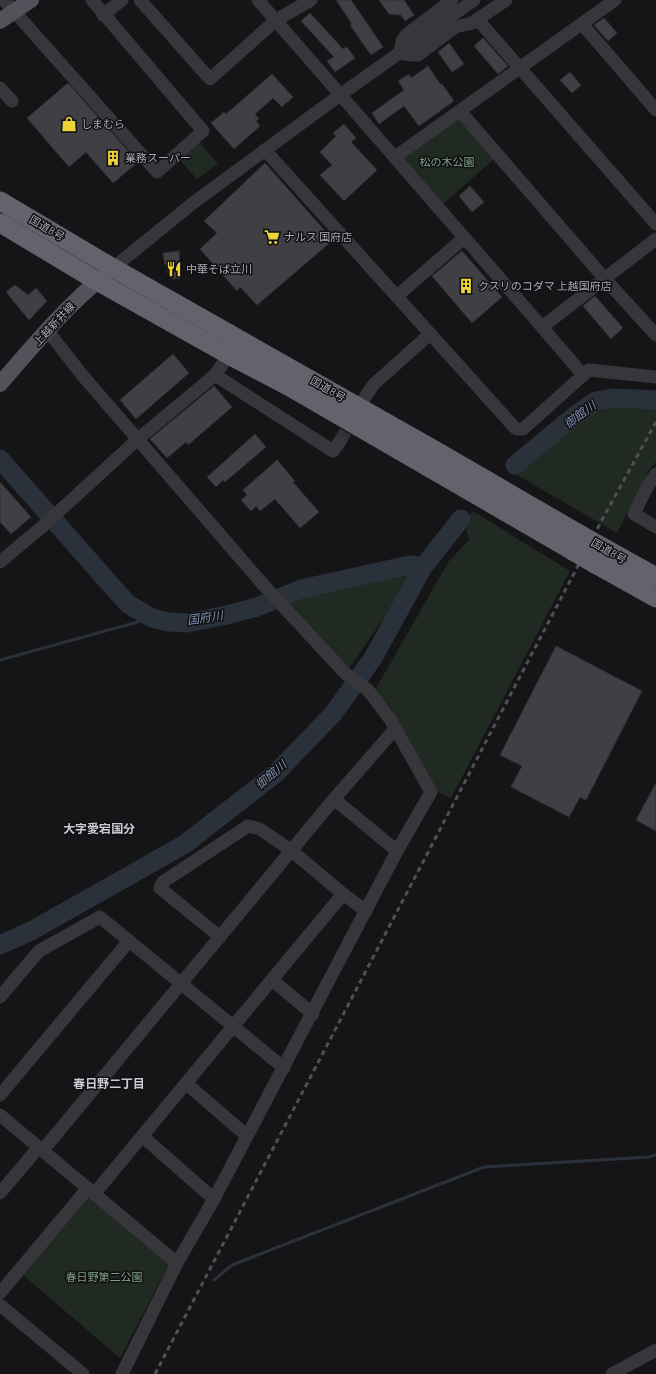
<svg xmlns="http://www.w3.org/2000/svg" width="656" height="1374" viewBox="0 0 656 1374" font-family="Barlow,'Noto Sans JP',sans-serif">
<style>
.green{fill:#212923}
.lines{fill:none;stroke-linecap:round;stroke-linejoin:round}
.stream{stroke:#2b313a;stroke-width:3}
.river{stroke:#2b313a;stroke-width:19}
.building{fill:#3f3f44;stroke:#302f33}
.minor-tunnel{stroke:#323337;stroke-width:13;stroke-dasharray:13 6;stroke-linecap:butt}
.minor{stroke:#36363b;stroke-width:13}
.major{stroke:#52525a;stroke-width:16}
.highway{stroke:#62636c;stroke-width:19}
.rail{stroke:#4f4f56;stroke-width:3;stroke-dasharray:5 4;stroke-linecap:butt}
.highway-bridge{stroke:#62636c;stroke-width:19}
.labels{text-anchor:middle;stroke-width:3;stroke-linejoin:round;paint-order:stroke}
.poi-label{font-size:11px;fill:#a7a9b6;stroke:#101012;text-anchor:start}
.park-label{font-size:11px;fill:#7fa188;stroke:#101012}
.street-label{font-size:11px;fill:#a7a9b6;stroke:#101012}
.water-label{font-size:12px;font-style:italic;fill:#7f90b0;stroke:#101012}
.neighbourhood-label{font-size:12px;font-weight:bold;fill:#c8c9d2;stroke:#101012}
</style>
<rect width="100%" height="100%" fill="#151517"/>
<!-- green -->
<g class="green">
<polygon points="458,117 495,158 443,204 402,157"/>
<polygon points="197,140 218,164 197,179 177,157"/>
<polygon points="619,404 656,405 656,462 650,468 617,533 517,475 562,434 596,409"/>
<polygon points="473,511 570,571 451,798 439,793 390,707 375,690 449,561 469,540 466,528 462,523"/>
<polygon points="404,570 409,572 411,578 408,583 348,670 285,600"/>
<polygon points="89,1197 169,1264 120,1358 23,1275"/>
</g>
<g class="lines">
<!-- stream -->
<g class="stream">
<polyline points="0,660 152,618"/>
<polyline points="214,1280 232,1265 484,1167 649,1157 656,1155"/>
</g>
<!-- river -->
<g class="river">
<polyline points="0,459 110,584 128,604 152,618 168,622 187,623 227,615 257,607 301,589 405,566 413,565 423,567"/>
<polyline points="515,465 561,427 581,411 596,401 613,398 656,400"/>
<polyline points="0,945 33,930 185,844 275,774 333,714 373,658 423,567 461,519"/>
</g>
</g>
<!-- building -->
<g class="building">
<polygon points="336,0 351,0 383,47 371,55 350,25 352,24"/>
<polygon points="379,0 404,0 414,15 405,21 401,15 389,14"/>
<polygon points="310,13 343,49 347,47 355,58 335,72 327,61 334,57 301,21"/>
<polygon points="604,18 617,33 608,41 594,25"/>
<polygon points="483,38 508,66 498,74 474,46"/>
<polygon points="449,43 464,64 452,72 438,52"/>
<polygon points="428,66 441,85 442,84 454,101 419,126 404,106 379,124 372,113 404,90 398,81 409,74 411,78"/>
<polygon points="570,72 581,85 572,93 560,80"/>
<polygon points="272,74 293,97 282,107 273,98 255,114 259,119 256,121 260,126 234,149 211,123 224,112 226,114"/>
<polygon points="68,83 138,162 113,183 86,152 69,167 27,118"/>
<polygon points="344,124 356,138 351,142 377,170 344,201 320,175 332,165 320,152 336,136 333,133"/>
<polygon points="265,163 333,240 257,305 240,287 237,291 200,249 217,233 204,221"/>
<polygon points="470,186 484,202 472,212 459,196"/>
<polygon points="179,251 181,278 172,279 171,274 168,274 167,264 165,265 163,253"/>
<polygon points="462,251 502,297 472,323 432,276"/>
<polygon points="15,285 28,295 36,288 47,301 29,320 6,292"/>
<polygon points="595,296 623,328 611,339 583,306"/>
<polygon points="173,354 189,373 136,419 120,400"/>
<polygon points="214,386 232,407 188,445 186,442 167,458 150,439"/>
<polygon points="255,434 266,447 225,482 223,480 216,487 207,477"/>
<polygon points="277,460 295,481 293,482 319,512 300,528 275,499 260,511 256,506 251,511 241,500 247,495 243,490"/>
<polygon points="0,482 31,517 11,534 0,522"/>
<polygon points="556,646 642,691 586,800 580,797 569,817 511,787 522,766 500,755"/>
<polygon points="656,783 656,831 636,820"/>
</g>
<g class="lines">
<!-- minor-tunnel -->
<polyline class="minor-tunnel" points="339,443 354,416"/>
<!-- minor -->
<g class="minor">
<polyline points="4,0 157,172 203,131 92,0"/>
<polyline points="140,0 210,79 276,20 311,0"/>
<polyline points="258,0 542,327 583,375"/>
<polyline points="103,15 122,0"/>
<polyline points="478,20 656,224"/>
<polyline points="582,24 656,110"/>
<polyline points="400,53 411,55 418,55 455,27 472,23 506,0"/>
<polyline points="400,53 402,41 406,35 452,0"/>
<polyline points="0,88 12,101"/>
<polyline points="460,111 605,279 656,335"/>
<polyline points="265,150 514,427 517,429 523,429 589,370 656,377"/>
<polyline points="395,157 615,0"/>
<polyline points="113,268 193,203 340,95 474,0"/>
<polyline points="397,296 464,238"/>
<polyline points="542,327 656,239"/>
<polyline points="47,330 83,376 267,589 346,674 368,690 390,719 431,792 397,851 214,1199 177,1263 122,1374"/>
<polyline points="215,375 333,451 339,443"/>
<polyline points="365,397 374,384 430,334"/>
<polyline points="656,474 647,487 634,514 656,527"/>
<polyline points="0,562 43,526 138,439 215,375 229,355"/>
<polyline points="334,799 397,851"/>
<polyline points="220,937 160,888 163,882 248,826 260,829 292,851 343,894 366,911"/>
<polyline points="272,980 313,1014"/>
<polyline points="0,997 39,951 100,917 284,1068"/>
<polyline points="187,1084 247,1136"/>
<polyline points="0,1095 129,941"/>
<polyline points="0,1115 177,1263"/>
<polyline points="142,1136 214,1199"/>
<polyline points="43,1150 334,799 395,729"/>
<polyline points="0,1193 39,1147"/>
<polyline points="94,1194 343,894"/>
<polyline points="0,1293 88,1188"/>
<polyline points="0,1305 83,1374"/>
<polyline points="612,1374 656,1350"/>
</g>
<!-- major -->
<g class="major">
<polyline points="0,21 31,0"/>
<path d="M0 384C33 346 66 306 106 274"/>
</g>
<!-- highway -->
<g class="highway">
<polyline points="0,201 113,268 431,448 581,535"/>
<polyline points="0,223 97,281 229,355 290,387 573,551"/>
<polyline points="606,549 656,577"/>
<polyline points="595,564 656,598"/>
</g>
<!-- rail -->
<polyline class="rail" points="155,1374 603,518 656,422"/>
<!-- highway-bridge -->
<g class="highway-bridge">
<polyline points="581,535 606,549"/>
<polyline points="573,551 595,564"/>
</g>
</g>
<!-- icons -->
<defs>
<symbol id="shop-bare" viewBox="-9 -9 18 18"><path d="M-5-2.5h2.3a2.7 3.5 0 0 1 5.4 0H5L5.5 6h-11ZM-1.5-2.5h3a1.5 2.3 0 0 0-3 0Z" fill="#ebd338" stroke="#101012" stroke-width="2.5" paint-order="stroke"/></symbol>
<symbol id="building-bare" viewBox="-9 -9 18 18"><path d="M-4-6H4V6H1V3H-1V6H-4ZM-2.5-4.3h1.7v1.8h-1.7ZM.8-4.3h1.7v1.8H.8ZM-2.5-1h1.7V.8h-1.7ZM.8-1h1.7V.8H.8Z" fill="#ebd338" stroke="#101012" stroke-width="2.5" paint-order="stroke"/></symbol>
<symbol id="supermarket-bare" viewBox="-9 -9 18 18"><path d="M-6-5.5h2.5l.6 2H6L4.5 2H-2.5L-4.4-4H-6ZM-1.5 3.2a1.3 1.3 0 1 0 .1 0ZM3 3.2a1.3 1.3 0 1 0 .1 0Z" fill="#ebd338" stroke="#101012" stroke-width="2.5" paint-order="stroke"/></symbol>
<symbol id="restaurant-bare" viewBox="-9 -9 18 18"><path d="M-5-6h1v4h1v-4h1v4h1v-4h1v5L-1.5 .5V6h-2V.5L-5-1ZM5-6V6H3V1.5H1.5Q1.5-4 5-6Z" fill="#ebd338" stroke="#101012" stroke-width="2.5" paint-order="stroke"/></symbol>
</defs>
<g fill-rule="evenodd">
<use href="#shop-bare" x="58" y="113" width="22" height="22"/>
<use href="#building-bare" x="102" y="147" width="22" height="22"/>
<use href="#supermarket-bare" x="261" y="226" width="22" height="22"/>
<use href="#restaurant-bare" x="163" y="258" width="22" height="22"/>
<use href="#building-bare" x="455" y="275" width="22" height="22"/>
</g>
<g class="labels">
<!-- poi labels -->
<g class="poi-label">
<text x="81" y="128">しまむら</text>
<text x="125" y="162">業務スーパー</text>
<text x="284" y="241">ナルス 国府店</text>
<text x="186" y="273">中華そば立川</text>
<text x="478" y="290">クスリのコダマ 上越国府店</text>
</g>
<!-- park labels -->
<g class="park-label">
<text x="447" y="166">松の木公園</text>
<text x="104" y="1281">春日野第二公園</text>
</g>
<!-- street labels -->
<g class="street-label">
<text transform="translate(47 228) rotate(30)" y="4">国道8号</text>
<text transform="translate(54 324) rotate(-47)" y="4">上越新井線</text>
<text transform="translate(328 389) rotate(30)" y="4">国道8号</text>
<text transform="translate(609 551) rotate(30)" y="4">国道8号</text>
</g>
<!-- water labels -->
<g class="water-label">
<text transform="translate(580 415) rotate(-37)" y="4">御館川</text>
<text transform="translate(205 618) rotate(-8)" y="4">国府川</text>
<text transform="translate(271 775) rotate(-41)" y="4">御館川</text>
</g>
<!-- neighbourhood labels -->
<g class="neighbourhood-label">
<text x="99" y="833">大字愛宕国分</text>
<text x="109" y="1088">春日野二丁目</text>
</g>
</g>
</svg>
